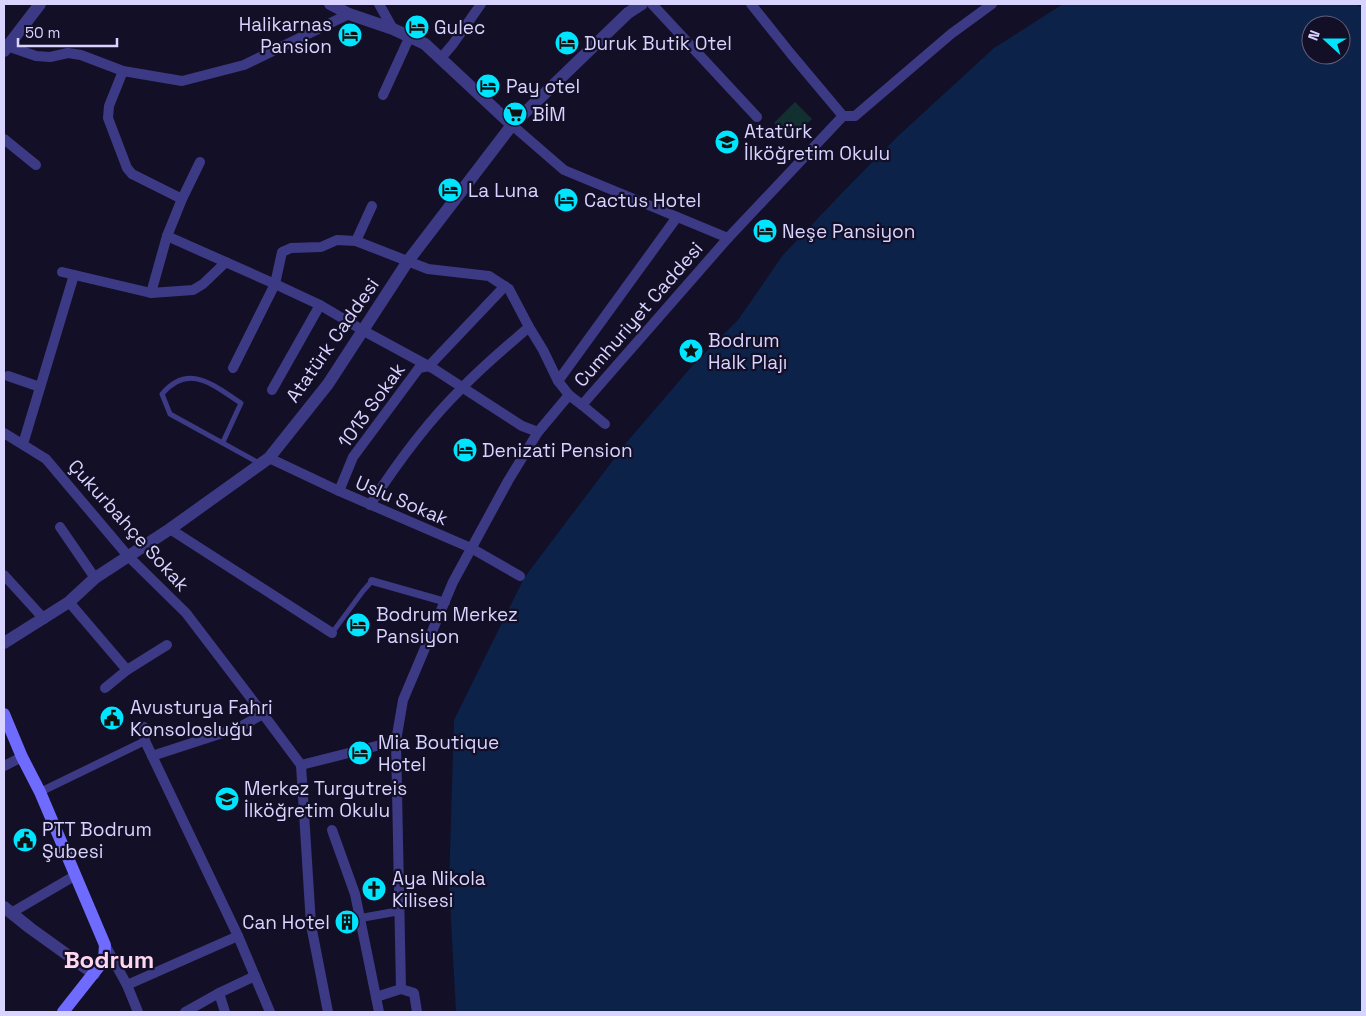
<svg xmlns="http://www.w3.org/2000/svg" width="1366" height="1016" viewBox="0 0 1366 1016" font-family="'Space Grotesk',sans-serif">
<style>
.green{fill:#12302f}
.water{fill:#0c2248;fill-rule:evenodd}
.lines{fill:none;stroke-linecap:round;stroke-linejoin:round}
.service{stroke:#3d3a85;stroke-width:5}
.pedestrian{stroke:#3d3a85;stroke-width:8}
.minor{stroke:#3d3a85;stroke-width:10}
.tertiary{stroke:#3d3a85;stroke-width:12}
.secondary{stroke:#6f6bff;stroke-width:12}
.labels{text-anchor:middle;stroke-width:4.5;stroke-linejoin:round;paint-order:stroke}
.poi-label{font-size:19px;fill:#d9d4ff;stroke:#130f26;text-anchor:start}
.street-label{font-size:19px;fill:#d9d4ff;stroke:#130f26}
.district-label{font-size:24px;font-weight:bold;fill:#ffd6f0;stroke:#130f26}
</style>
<rect width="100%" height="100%" fill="#130f26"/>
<!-- green -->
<polygon class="green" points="795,102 812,119 790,140 774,123"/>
<!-- water -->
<path class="water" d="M1063 4H1356L1362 8V1012H456L449 885 454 720 524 578 626 443 692 366 738 320 783 255 840 195 897 137 994 48ZM1311 25H1341V55H1311Z"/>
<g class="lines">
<!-- service -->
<g class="service">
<path d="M223 442 241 403C214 386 189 362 162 394L170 414 259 463"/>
<polyline points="332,633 363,591 372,581"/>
</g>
<!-- pedestrian -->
<g class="pedestrian">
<polyline points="372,581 446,602"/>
<polyline points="40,792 145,741"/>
<polyline points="361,918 400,911"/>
</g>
<!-- minor -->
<g class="minor">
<polyline points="379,4 393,29"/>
<polyline points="652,4 757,117"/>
<polyline points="751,4 791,54 843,116"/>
<polyline points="4,44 7,46 36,56 50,57 68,53 81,55 123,71 182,81 244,65 349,14"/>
<polyline points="441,58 453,44 481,4"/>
<polyline points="123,71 109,106 108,118 127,168 132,174 182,199"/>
<polyline points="383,95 410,36"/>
<polyline points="512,125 564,170 728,238"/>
<polyline points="4,139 36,165"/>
<polyline points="167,236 275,284 282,252 291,248 321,247 337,240 356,241 428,269 489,276 509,289 529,327 543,350 558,381 569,395"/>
<polyline points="356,241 372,206"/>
<polyline points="62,272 151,293 193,290 203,284 226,262"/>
<polyline points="151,293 167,236 182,199 200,162"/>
<polyline points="233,368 275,284 320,305 364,331 434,369 522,426 538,432"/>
<polyline points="8,376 40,387"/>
<polyline points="558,381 677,217"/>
<polyline points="272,390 320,305"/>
<polyline points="582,405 605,424"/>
<polyline points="4,433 46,459 128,556 186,613 263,714"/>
<polyline points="23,444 74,275"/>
<polyline points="269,458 339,491 471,548 520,576"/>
<polyline points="339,491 353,457 419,368 429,366 505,286"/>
<path d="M370 505C397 463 427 422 463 387 483 366 506 347 529 327"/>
<polyline points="60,527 95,578"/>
<polyline points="170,529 332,633"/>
<polyline points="4,575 44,619"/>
<polyline points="69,602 127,670"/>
<polyline points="105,688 127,670 167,645"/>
<polyline points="144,727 145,741 238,936"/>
<polyline points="152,756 238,728 263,714 301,765"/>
<polyline points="301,765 311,925 328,1012"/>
<polyline points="301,765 396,741"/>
<polyline points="4,766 22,757"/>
<polyline points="332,830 355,894 376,997"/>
<polyline points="11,913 76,875"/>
<polyline points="105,945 127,985 138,1012"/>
<polyline points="127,985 238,936 270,1012"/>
<polyline points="401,989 414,993 417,1012"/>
<polyline points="219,993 255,976"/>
<polyline points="185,1012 219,993 225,1012"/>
<polyline points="379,1012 376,997 401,989 396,741 403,700 453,582 508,481 538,432 569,395 582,405 728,238 843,116 855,116 951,34 992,4"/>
</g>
<!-- tertiary -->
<g class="tertiary">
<polyline points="330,4 349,14 393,29 425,44 512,125"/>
<polyline points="4,51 40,4"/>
<polyline points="4,643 69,602 95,578 170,529 269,458 328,384 408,261 512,125 628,13 642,4"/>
<polyline points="4,907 30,928 94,974"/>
</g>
<!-- secondary -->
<polyline class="secondary" points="4,714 22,757 40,792 105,945 104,960 63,1012"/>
</g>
<!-- icons -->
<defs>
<symbol id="hotel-disc" viewBox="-11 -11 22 22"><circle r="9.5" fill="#00e5ff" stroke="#130f26"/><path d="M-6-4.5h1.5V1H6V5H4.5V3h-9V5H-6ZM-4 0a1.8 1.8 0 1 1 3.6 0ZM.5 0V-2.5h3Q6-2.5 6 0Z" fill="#111"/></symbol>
<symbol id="supermarket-disc" viewBox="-11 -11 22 22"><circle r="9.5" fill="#00e5ff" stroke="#130f26"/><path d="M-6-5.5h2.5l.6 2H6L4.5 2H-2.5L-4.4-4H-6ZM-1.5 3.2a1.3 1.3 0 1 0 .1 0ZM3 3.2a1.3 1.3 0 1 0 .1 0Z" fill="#111"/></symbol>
<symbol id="school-disc" viewBox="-11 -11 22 22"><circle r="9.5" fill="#00e5ff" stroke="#130f26"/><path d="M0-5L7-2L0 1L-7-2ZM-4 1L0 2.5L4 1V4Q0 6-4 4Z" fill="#111"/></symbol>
<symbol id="sight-disc" viewBox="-11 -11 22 22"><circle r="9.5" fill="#00e5ff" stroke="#130f26"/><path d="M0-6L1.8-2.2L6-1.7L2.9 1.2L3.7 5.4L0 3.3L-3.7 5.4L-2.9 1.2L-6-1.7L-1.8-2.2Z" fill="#111"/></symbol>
<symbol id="civic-disc" viewBox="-11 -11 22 22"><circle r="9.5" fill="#00e5ff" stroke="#130f26"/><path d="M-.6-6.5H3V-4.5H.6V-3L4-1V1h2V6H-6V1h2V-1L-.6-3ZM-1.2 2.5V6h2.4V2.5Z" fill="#111"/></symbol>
<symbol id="church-disc" viewBox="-11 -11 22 22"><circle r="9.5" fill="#00e5ff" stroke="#130f26"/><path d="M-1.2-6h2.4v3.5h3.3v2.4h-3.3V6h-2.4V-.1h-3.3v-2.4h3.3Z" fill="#111"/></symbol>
<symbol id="building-disc" viewBox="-11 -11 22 22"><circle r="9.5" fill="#00e5ff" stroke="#130f26"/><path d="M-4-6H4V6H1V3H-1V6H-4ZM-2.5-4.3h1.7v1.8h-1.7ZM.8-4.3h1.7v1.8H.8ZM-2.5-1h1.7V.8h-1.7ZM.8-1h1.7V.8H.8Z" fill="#111"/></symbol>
</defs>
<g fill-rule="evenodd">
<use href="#hotel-disc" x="403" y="13" width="28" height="28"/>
<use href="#hotel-disc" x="336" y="21" width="28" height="28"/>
<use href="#hotel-disc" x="553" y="29" width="28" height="28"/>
<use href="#hotel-disc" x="474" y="72" width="28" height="28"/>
<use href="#supermarket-disc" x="501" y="100" width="28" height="28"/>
<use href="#school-disc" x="713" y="128" width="28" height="28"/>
<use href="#hotel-disc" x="436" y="176" width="28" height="28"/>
<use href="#hotel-disc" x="552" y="186" width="28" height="28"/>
<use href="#hotel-disc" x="751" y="217" width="28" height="28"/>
<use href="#sight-disc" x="677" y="337" width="28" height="28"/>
<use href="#hotel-disc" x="451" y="436" width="28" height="28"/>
<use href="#hotel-disc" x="344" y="611" width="28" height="28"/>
<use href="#civic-disc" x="98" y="704" width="28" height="28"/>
<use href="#hotel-disc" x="346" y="739" width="28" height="28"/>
<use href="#school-disc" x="213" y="785" width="28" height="28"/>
<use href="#civic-disc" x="11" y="826" width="28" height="28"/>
<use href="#church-disc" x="360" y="875" width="28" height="28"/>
<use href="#building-disc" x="333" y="908" width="28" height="28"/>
</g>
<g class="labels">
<!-- poi labels -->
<g class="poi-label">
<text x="332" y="31" text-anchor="end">Halikarnas<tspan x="332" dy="22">Pansion</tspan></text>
<text x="434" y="34">Gulec</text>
<text x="584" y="50">Duruk Butik Otel</text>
<text x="506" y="93">Pay otel</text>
<text x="532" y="121">BİM</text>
<text x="744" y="138">Atatürk<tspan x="744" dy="22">İlköğretim Okulu</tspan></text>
<text x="468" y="197">La Luna</text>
<text x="584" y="207">Cactus Hotel</text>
<text x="782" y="238">Neşe Pansiyon</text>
<text x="708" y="347">Bodrum<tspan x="708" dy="22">Halk Plajı</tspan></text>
<text x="482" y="457">Denizati Pension</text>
<text x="376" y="621">Bodrum Merkez<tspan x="376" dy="22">Pansiyon</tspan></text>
<text x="130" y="714">Avusturya Fahri<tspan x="130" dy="22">Konsolosluğu</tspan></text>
<text x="378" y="749">Mia Boutique<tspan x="378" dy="22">Hotel</tspan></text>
<text x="244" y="795">Merkez Turgutreis<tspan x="244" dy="22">İlköğretim Okulu</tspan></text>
<text x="42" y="836">PTT Bodrum<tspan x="42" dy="22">Şubesi</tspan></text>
<text x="392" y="885">Aya Nikola<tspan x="392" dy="22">Kilisesi</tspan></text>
<text x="330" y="929" text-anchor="end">Can Hotel</text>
</g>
<!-- street labels -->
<g class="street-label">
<text transform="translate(638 314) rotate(-49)" y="7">Cumhuriyet Caddesi</text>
<text transform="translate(332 340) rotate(-55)" y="7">Atatürk Caddesi</text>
<text transform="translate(371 405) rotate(-54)" y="7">1013 Sokak</text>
<text transform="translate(402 500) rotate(23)" y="7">Uslu Sokak</text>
<text transform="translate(129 525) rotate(48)" y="7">Çukurbahçe Sokak</text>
</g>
<!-- district labels -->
<g class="district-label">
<text x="109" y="968">Bodrum</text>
</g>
</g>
<!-- border -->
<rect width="1366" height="1016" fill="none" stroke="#d9d4ff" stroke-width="10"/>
<!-- north arrow -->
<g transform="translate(1326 40) rotate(291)"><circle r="24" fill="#130f26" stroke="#625e7d"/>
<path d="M0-4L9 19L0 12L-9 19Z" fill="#00e5ff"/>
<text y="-8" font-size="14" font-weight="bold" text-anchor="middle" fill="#d9d4ff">N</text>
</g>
<!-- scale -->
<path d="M18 38v8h99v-8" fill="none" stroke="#d9d4ff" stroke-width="2.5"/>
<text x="25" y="38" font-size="15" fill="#d9d4ff" stroke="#130f26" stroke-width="4" paint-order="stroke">50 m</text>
</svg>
